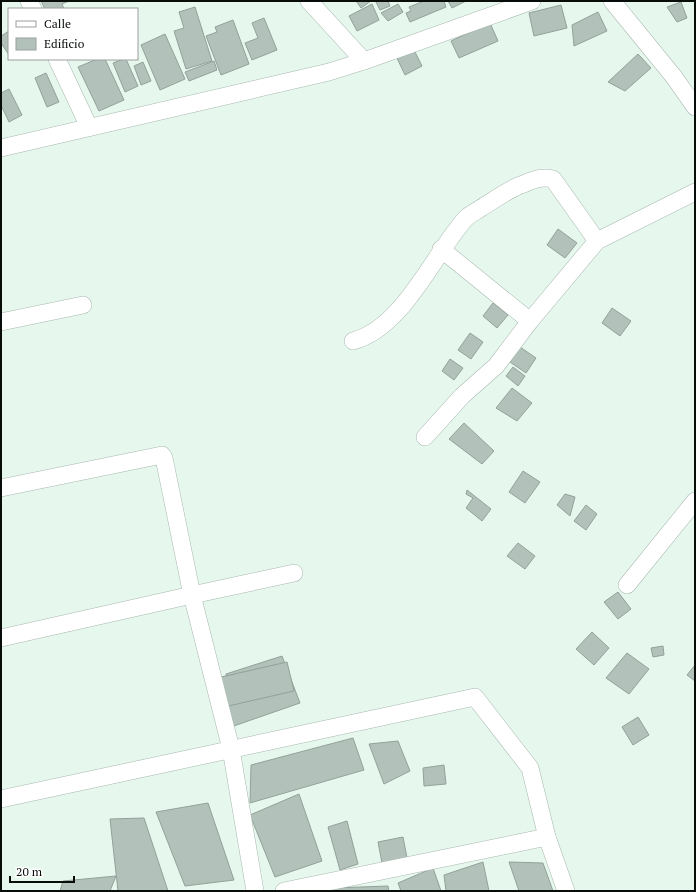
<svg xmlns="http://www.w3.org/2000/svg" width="696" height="892" viewBox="0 0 696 892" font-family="'PT Serif',serif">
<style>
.building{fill:#b2c2ba;stroke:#92a29a}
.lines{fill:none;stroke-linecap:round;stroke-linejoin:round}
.street-casing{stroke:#a8b8b0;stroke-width:18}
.street{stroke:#fff;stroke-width:17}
</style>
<rect width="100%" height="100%" fill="#e6f7ee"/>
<!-- building -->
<g class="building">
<polygon points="41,1 69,1 62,4 64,9 45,9"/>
<polygon points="356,1 371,1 361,8"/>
<polygon points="377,1 388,1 390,6 380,10 376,2"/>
<polygon points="424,1 444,1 446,7 410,22 406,13 411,11 409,7"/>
<polygon points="448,1 466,1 452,8"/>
<polygon points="681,2 687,18 677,22 667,7"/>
<polygon points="372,4 379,20 357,31 349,16"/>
<polygon points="398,4 403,12 388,21 381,13"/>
<polygon points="561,5 567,28 534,36 529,13"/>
<polygon points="195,7 212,61 186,69 174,31 184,28 179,12"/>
<polygon points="598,12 607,31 574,46 572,25"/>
<polygon points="264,18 277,50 252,60 245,43 258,38 252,23"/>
<polygon points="233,20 249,64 221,75 206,36 217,32 215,27"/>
<polygon points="490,23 498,41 459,58 451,41"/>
<polygon points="9,31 9,55 1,43 1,36"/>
<polygon points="165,34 185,79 160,90 141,45"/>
<polygon points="412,46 422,66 405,75 395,54"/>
<polygon points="638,54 651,68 625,91 608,82"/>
<polygon points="97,59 105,59 124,100 99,111 78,67"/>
<polygon points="123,59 126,59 138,86 125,92 113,63"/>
<polygon points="214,61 217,70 189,81 185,72"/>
<polygon points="143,62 151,81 141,85 134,66"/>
<polygon points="46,73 59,102 47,107 35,78"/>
<polygon points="9,89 22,115 9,122 1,105 1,93"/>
<polygon points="558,229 577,243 565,258 547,245"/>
<polygon points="493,303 508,315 497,328 483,316"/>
<polygon points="612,308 631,321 620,336 602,323"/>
<polygon points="470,333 483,342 471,359 458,350"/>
<polygon points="520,347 536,358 526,373 510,362"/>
<polygon points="450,359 463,368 454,380 442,371"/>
<polygon points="513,367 525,376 518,386 506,376"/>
<polygon points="512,388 532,403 517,421 496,408"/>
<polygon points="464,423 494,451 482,464 449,439"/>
<polygon points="523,471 540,482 525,503 509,492"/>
<polygon points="467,490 491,509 482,521 466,508 473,498 466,494"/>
<polygon points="565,494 575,497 570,516 557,505"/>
<polygon points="586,505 597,514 586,530 574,521"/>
<polygon points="518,543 535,556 525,569 507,556"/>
<polygon points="618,592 631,609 618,619 604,602"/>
<polygon points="592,632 609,648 594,665 576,649"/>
<polygon points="663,646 664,655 653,657 651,648"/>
<polygon points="627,653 649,669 629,694 606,678"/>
<polygon points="282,656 300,703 228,728 226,674"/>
<polygon points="287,662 294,691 224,707 217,678"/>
<polygon points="695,665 695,681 687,675"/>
<polygon points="638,717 649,735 633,745 622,727"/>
<polygon points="353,738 364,770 250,803 251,765"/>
<polygon points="398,741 410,771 384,784 369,744"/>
<polygon points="444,765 446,784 424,786 423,768"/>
<polygon points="299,794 322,861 275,877 250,815"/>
<polygon points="208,803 234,880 185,886 156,812"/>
<polygon points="144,818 168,891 118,891 110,819"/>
<polygon points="347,821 358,864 340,870 328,827"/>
<polygon points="403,837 407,858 382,863 378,842"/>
<polygon points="483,862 489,891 446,891 444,875"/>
<polygon points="509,862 543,863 553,891 519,891"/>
<polygon points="433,868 441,891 401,891 398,883"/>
<polygon points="116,876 110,891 60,891 63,881"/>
<polygon points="388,886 389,891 332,891 332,888"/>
</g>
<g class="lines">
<defs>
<g id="street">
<polyline points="29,1 33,9"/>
<polyline points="309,1 364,61"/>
<polyline points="612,1 674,77 695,107"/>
<polyline points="57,59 89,127"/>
<polyline points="1,148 329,72 364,61 532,1"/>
<polyline points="441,249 530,321"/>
<polyline points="1,322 83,305"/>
<path d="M353 341C403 328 433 255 466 218 470 214 477 211 481 208 494 200 505 192 518 186 532 181 538 176 553 179L597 241"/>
<polyline points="425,437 462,396 496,366 530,321 597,241 695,192"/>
<polyline points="1,488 162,455 164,458 192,595 231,749 255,891"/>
<polyline points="627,585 695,501"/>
<polyline points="1,638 192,595 294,573"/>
<polyline points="1,799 475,697 530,768 547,837 566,891"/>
<polyline points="284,891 547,837"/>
</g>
</defs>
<!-- street casing -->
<use href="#street" class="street-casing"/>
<!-- street -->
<use href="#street" class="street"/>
</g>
<!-- border -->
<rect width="696" height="892" fill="none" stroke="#080d0a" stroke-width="4"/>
<!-- legend -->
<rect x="8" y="8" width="130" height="52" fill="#ffffff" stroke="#9c9e9d"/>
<rect x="16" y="21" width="20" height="6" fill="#ffffff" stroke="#9c9e9d"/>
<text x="44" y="28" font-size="12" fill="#080d0a">Calle</text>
<rect x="16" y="38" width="20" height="12" fill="#b2c2ba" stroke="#9c9e9d"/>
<text x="44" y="48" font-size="12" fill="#080d0a">Edificio</text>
<!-- scale -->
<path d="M10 876v6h64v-6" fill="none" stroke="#080d0a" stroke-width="2"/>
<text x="16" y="876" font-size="12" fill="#080d0a" stroke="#ffffff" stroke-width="3" paint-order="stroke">20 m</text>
</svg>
